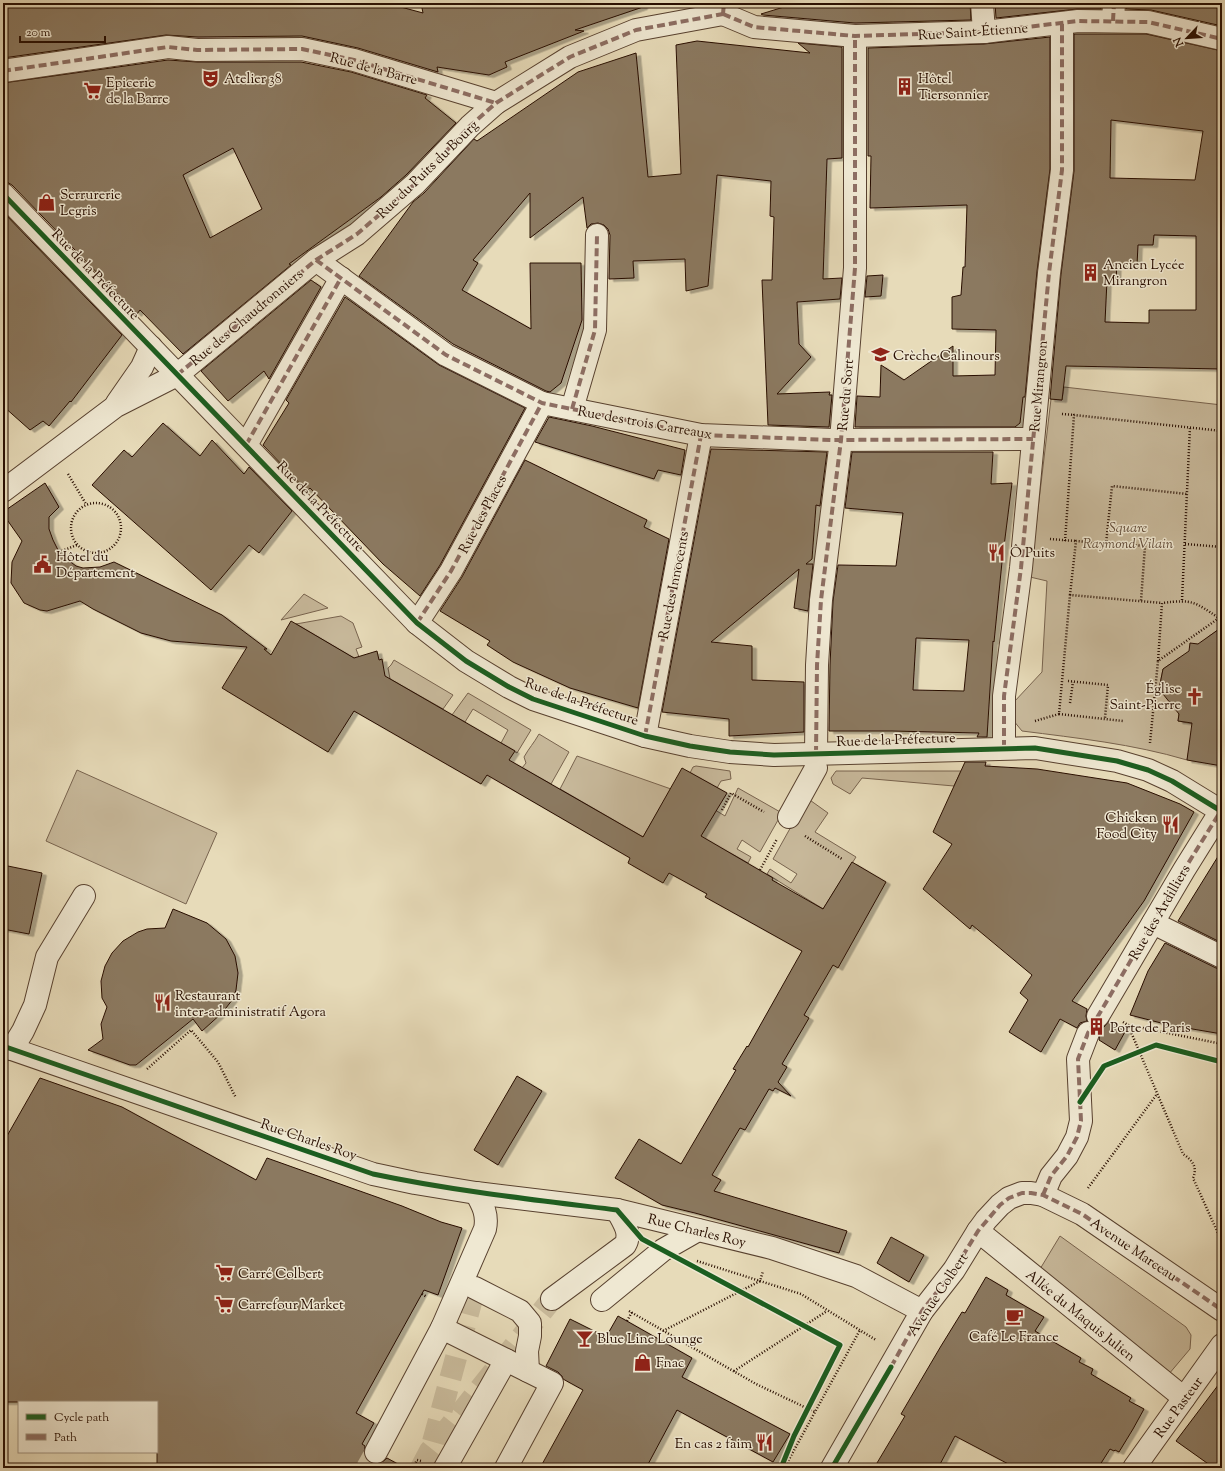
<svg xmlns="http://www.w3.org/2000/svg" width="1225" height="1471" viewBox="0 0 1225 1471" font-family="'Sorts Mill Goudy',serif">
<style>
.green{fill:#c7b89a;stroke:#78634e}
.building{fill:#8b7961;stroke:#280e01;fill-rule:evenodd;filter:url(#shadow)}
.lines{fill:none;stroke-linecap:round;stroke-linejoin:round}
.minor-tunnel{stroke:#cabc9d;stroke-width:22;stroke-dasharray:22 11;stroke-linecap:butt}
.minor-casing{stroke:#58412f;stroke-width:24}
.path{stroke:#280e01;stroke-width:2.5;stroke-dasharray:1 2;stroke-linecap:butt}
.minor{stroke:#efe8d2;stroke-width:22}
.quiet{stroke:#8d6e63;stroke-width:4;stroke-dasharray:8 4;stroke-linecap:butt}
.cycleway-casing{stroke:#efe8d2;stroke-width:8}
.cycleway{stroke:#1b5e20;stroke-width:5}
.labels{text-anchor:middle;stroke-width:3;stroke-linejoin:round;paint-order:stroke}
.street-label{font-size:14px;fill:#280e01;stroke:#efe8d2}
.poi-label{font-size:14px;fill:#280e01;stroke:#efe8d2;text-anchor:start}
.park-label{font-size:14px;font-style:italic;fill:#604a37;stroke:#efe8d2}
</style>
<defs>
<filter id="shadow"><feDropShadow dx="4.5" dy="2.5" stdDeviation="0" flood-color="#0004"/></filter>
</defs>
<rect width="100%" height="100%" fill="#e7dbb9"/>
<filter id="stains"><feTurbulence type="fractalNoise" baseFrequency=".005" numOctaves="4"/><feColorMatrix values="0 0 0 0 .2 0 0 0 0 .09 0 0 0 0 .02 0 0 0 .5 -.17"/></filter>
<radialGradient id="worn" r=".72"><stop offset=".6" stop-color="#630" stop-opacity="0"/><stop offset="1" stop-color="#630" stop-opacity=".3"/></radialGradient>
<!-- green -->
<g class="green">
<path d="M1064 387 1222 405V627L1208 637 1188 659 1179 658 1163 669 1159 689 1180 705 1178 721 1194 724 1187 760C1133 744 1077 738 1022 731L1013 720 1014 702 1042 672 1047 581 1030 577 1051 399 1062 400Z"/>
<polygon points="304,594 328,608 281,620"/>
<polygon points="341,616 353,623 362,647 356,649 359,657 357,660 296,624"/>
<polygon points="394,660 453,695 443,709 390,679 388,668 391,665"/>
<polygon points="468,693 531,730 517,753 501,743 508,730 473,709 465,722 452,715"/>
<path d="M539 734 569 752 551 784 522 768 526 763 524 757C529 748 534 743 539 734Z"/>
<polygon points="577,756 671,789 643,837 560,789"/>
<polygon points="696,766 730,771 731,779 721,781 717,788 690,773 693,767"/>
<polygon points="77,770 217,833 186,904 46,841"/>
<polygon points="836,771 961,771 954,786 862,778 850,794 833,784 831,778"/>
<polygon points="738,788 782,813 760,852 742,840 737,849 751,857 748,863 732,854 690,834 707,805 725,816"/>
<polygon points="807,798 828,813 815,832 856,857 823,909 767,874 770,869 791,883 797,874 773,859"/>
<polygon points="1060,1236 1186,1327 1191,1335 1190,1349 1163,1381 1037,1274"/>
</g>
<!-- building -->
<g class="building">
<polygon points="3,3 386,3 423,13 421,3 643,3 643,7 575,30 584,31 505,62 507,67 489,75 437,67 438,72 358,48 302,36 198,37 166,35 3,58"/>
<polygon points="797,3 970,3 971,20 855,23 763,15 761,14"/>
<polygon points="995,3 1101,3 1101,9 1077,9 996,18"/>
<polygon points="1126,3 1222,3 1222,26 1151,10 1126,9"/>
<path d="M1074 34H1146L1222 51V369L1066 366 1062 400 1050 399 1061 274 1074 171ZM1111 120 1203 131 1195 180 1110 178ZM1154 235 1196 236V310H1149V323L1105 322 1107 280H1116L1117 264 1137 265 1138 245H1153Z"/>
<polygon points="1050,37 1050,169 1037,271 1025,397 1023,397 1020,423 1015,427 855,427 857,396 880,397 881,365 904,380 953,346 953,376 995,375 996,330 952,329 952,297 961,295 963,267 965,267 967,205 870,208 871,156 868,156 868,48 984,44"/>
<polygon points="697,41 810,53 798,43 842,47 842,158 827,159 823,279 842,278 840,299 797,302 799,344 811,357 777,394 830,392 829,395 832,395 829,427 768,425 762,280 772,280 774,217 770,216 771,181 717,175 708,286 686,291 685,259 633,261 634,278 609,279 610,235 608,229 604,225 598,223 591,224 587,228 583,197 530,238 530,193 473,260 478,263 462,290 531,329 530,263 581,263 582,320 561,383 550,392 546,391 453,344 359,276 413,202 424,193 474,139 477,141 578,72 636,53 648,177 681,174 676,45"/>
<path d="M168 60 197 62H301L351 72 427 95 425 98 456 123 406 175 381 197 289 264 291 265 183 354 140 310 137 314 12 185 7 182H3V83ZM233 148 262 209 210 238 183 175Z"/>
<polygon points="3,212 122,335 71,402 70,401 49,426 43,421 30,430 3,406"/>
<polygon points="883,275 881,296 865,297 867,276"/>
<polygon points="311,280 321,287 269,379 264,371 228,401 201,371"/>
<polygon points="345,297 439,365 525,408 440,565 420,596 383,564 310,488 307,491 263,445 289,403 286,400"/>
<polygon points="549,417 592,426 685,450 681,475 658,470 654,479 535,442"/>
<polygon points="163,423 200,456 212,440 244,474 249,467 292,511 259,553 249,545 211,590 92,485 124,450 132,457"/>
<polygon points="711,449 827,452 820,506 816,505 812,559 806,564 813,564 808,611 794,608 799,569 711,642 752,646 752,680 804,682 804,732 729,736 729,719 662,712"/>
<path d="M852 452H993L991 484 1012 483 1002 562 994 642 993 641 987 737H977L979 733 892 731H829L830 665 833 601 838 565 896 566 903 513 845 508ZM916 638 969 640 964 691 913 690Z"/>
<polygon points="525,460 647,520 644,527 669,539 638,708 570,688 513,662 487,645 490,641 440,611 462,577"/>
<polygon points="45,483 59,507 49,517 49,529 53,540 59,552 68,560 76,566 83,568 100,567 114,562 222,615 267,649 264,649 271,655 291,621 354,658 377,651 379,660 382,659 385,676 515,751 509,760 643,837 682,768 727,793 701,836 773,878 772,880 823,909 852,862 886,882 838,968 833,965 804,1015 809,1018 782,1064 787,1067 778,1082 791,1096 775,1088 773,1091 769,1089 745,1130 740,1128 712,1175 721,1180 714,1191 847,1231 839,1253 695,1213 662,1205 615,1178 639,1139 681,1164 736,1070 733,1069 747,1046 748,1047 802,951 705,897 707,894 669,873 663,883 628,863 630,858 487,775 481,784 354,711 328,752 222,688 247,647 171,641 141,633 93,609 80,601 47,611 40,610 24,603 11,583 12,562 22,541 3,514 3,512"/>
<polygon points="1222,627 1222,766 1187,760 1192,723 1178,721 1179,714 1159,689 1163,669 1189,651 1190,643 1198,644"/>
<polygon points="965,762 986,762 985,766 1037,769 1127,783 1180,804 1194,812 1144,901 1072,1001 1087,1009 1086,1016 1087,1021 1080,1023 1077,1028 1060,1019 1041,1052 1009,1032 1028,1000 1020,993 1032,975 972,925 970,929 923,889 952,844 933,832"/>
<polygon points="1222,850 1222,943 1178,921"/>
<polygon points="3,865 42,873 29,934 3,929"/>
<polygon points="173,909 207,923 226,939 235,956 238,973 236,990 233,999 222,1013 202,1031 193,1019 136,1065 130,1065 88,1050 103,1039 101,1024 107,1007 102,998 101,981 105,966 112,953 123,941 138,932 147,929 165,928"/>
<polygon points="1165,943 1216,968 1222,969 1222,1034 1169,1025 1130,1015 1148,971"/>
<polygon points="1109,1021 1126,1030 1115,1050 1099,1040 1100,1031 1099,1028 1104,1027"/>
<polygon points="517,1076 542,1091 498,1165 474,1150"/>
<polygon points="40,1078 122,1107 256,1180 267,1158 402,1206 441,1222 462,1228 438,1295 424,1290 356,1413 374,1423 362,1444 365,1446 364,1453 366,1459 370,1463 377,1464 383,1462 387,1458 405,1468 157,1468 157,1402 3,1402 3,1143"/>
<polygon points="891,1237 924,1255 909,1282 877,1263"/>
<polygon points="986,1277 1008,1290 1006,1295 1044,1317 1035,1331 1081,1358 1079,1362 1093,1369 1091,1374 1131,1398 1129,1401 1144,1409 1133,1429 1119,1452 1115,1450 1114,1451 1110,1449 1098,1468 1016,1468 955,1436 938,1468 874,1468 905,1416 901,1414 941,1346 962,1312 965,1313"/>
<polygon points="618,1316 692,1358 682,1377 790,1434 773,1462 677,1410 646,1468 540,1468 583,1390 563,1379 562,1376 558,1372 546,1366 570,1319 606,1337"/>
<polygon points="1222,1380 1222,1468 1214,1468 1176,1441"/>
</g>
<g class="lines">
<!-- minor-tunnel -->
<g class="minor-tunnel">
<polyline points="433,1442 475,1288"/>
<polyline points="367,1468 376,1452"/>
<polyline points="421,1468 430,1451 552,1299"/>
</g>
<defs>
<g id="minor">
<polyline points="982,3 984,32"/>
<polyline points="723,14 754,27 855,36 984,32 1078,21 1148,22 1222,39"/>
<polyline points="1113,21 1114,3"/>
<polyline points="3,71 168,47 197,50 302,49 354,60 496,103"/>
<polyline points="3,194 417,623 466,661 509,687 533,699 645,736 690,746 730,752 774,755 1035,748 1117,761 1148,770 1172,781 1221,811"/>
<polyline points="316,260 446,355 542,403 701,435 832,440 1033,439"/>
<polyline points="117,403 142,367 151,347"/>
<polyline points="572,409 595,330 597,235"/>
<polyline points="246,445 341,278"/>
<polyline points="3,491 116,406 177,375 316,260 357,234 415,184 470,126 496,103 570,57 636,30 723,14"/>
<polyline points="417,623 451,571 542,403"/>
<polyline points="645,736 701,435"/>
<polyline points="1004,748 1004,696 1021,568 1049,273 1062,170 1062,24"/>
<polyline points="816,754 817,665 821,600 841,440 855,268 855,36"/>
<polyline points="789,817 816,768"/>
<polyline points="1153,923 1222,957"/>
<polyline points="1098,1016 1184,870 1222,809"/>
<polyline points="3,1046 373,1174 415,1183 476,1193 617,1210 772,1248 856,1276 922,1311"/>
<polyline points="12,1049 23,1031 35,1005 47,957 84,896"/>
<polyline points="1043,1195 1051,1176 1067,1156 1077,1137 1081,1121 1078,1059 1088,1033"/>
<polyline points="978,1231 1184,1398"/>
<polyline points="475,1288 520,1311 530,1323 530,1336 527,1351 528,1371"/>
<path d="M552 1299 625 1245C632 1233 623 1222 617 1210"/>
<polyline points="602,1300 663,1250 698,1230"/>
<path d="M442 1328 485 1229C488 1215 483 1205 476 1193"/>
<polyline points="376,1452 442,1328 552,1383 506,1468"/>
<polyline points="445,1468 506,1360"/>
<polyline points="832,1468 922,1311 954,1270 978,1231 986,1220 1000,1205 1009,1198 1022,1193 1031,1193 1043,1195 1082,1214 1222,1310"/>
<polyline points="1134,1468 1222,1345"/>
</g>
</defs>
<!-- minor casing -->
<use href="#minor" class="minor-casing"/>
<!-- path -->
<g class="path">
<polyline points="1062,414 1074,415"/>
<polyline points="68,474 86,504"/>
<circle cx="96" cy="528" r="25"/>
<polyline points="1050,539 1076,541"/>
<polyline points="1065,541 1074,415 1222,431"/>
<polyline points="1106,544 1112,486 1187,494"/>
<polyline points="1185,544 1222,547"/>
<polyline points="59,552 77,545"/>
<polyline points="1070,595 1076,541 1145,546 1141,601"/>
<polyline points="1182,600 1190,427"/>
<path d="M1158 661 1162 603C1194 599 1194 602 1219 618"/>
<polyline points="1068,681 1108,685 1105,718"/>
<polyline points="1070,703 1073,682"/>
<polyline points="1059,714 1123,721"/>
<polyline points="1035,721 1059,714 1070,595 1162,603"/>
<polyline points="1150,743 1158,661 1219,618 1222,619"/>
<polyline points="722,810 731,793 764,812"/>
<polyline points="805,836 842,859"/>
<polyline points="760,870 777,839"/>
<polyline points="1123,1022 1128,1025 1222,1044"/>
<path d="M1128 1025 1183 1154C1192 1160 1198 1167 1193 1178L1222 1242"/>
<polyline points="147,1069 191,1030 218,1062 236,1098"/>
<polyline points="1088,1188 1157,1094"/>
<polyline points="697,1261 801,1294 876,1340"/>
<polyline points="422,1294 427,1297"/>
<polyline points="629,1311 756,1384 815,1412"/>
<polyline points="627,1321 632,1312"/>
<polyline points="663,1331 760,1281 763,1271"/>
<polyline points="734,1371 827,1311"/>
<polyline points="413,1468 417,1460 421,1461"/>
<polyline points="791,1468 787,1463 860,1330"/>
</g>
<!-- minor -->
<use href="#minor" class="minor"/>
<!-- quiet -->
<g class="quiet">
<polyline points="723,14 754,27 855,36 984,32 1078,21 1148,22 1222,39"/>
<polyline points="723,14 724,3"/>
<polyline points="1113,21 1114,3"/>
<polyline points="3,71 168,47 197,50 302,49 354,60 496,103"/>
<polyline points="316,260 446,355 542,403 701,435 832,440 1033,439"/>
<polyline points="177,375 316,260 357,234 415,184 470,126 496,103 570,57 636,30 723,14"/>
<polyline points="572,409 595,330 597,235"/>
<polyline points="246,445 341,278"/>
<polyline points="417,623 451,571 542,403"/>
<polyline points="645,736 701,435"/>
<polyline points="1004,748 1004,696 1021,568 1049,273 1062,170 1062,24"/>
<polyline points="816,754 817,665 821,600 841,440 855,268 855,36"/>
<polyline points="1043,1195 1051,1176 1067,1156 1077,1137 1081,1121 1078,1059 1088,1033 1184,870 1222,809"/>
<polyline points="891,1367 922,1311 954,1270 978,1231 1000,1205 1009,1198 1022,1193 1031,1193 1043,1195 1082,1214 1222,1310"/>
</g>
<defs>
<g id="cycleway">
<polyline points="3,194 417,623 466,661 509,687 533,699 645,736 690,746 730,752 774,755 1035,748 1117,761 1148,770 1172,781 1221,811 1222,809"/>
<path d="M3 1046 373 1174C454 1191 536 1200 617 1210L642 1239 840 1345 794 1436 783 1463 786 1468"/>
<polyline points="1080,1102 1104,1066 1156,1045 1222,1062"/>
<polyline points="832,1468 891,1367"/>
</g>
</defs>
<!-- cycleway casing -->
<use href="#cycleway" class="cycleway-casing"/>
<!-- cycleway -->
<use href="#cycleway" class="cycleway"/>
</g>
<!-- icons -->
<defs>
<symbol id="theatre-bare" viewBox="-9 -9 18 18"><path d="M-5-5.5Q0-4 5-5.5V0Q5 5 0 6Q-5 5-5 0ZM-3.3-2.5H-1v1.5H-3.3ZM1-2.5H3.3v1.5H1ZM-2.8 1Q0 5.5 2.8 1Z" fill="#8f2418" stroke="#efe8d2" stroke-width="2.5" paint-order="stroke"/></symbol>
<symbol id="building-bare" viewBox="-9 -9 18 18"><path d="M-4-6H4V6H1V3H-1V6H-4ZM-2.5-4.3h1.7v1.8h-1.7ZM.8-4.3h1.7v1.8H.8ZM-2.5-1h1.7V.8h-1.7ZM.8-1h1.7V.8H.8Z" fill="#8f2418" stroke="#efe8d2" stroke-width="2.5" paint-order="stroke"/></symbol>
<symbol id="supermarket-bare" viewBox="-9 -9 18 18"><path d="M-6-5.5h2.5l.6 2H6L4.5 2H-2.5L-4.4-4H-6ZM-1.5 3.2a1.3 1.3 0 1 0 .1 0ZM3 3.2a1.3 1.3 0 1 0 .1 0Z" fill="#8f2418" stroke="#efe8d2" stroke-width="2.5" paint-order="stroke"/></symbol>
<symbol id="shop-bare" viewBox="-9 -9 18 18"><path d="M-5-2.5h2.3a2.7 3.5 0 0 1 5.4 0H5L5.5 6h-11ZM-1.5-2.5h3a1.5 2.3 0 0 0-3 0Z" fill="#8f2418" stroke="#efe8d2" stroke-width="2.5" paint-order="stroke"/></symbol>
<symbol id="school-bare" viewBox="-9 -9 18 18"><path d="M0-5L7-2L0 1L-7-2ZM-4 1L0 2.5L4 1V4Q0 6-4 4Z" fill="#8f2418" stroke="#efe8d2" stroke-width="2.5" paint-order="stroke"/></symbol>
<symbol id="restaurant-bare" viewBox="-9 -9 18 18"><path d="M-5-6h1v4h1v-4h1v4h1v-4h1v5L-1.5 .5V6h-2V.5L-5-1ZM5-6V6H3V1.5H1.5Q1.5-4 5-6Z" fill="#8f2418" stroke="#efe8d2" stroke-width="2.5" paint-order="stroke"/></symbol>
<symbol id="civic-bare" viewBox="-9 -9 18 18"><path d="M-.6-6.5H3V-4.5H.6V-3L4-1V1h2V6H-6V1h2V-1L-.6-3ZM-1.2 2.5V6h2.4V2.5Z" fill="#8f2418" stroke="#efe8d2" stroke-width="2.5" paint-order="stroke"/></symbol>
<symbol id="church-bare" viewBox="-9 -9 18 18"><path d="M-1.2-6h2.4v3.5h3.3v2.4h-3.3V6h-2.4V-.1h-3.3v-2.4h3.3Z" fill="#8f2418" stroke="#efe8d2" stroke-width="2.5" paint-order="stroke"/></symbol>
<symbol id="cafe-bare" viewBox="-9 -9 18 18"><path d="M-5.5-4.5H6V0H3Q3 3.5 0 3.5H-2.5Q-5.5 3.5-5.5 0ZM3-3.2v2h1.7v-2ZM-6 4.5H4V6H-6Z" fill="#8f2418" stroke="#efe8d2" stroke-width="2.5" paint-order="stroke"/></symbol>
<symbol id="bar-bare" viewBox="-9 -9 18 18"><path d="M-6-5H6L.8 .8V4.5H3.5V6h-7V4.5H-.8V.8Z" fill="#8f2418" stroke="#efe8d2" stroke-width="2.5" paint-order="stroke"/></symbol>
</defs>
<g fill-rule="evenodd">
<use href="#theatre-bare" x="198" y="66" width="25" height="25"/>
<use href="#building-bare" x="892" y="74" width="25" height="25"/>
<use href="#supermarket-bare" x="80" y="78" width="25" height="25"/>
<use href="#shop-bare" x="34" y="190" width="25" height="25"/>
<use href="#building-bare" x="1078" y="260" width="25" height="25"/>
<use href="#school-bare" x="868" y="342" width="25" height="25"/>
<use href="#restaurant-bare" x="984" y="540" width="25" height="25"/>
<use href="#civic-bare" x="30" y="552" width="25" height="25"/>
<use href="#church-bare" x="1182" y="684" width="25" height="25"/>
<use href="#restaurant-bare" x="1158" y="812" width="25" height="25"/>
<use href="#restaurant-bare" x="150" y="990" width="25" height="25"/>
<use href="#building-bare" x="1084" y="1014" width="25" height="25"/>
<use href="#supermarket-bare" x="212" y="1260" width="25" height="25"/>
<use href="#supermarket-bare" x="212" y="1292" width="25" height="25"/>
<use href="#cafe-bare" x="1002" y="1304" width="25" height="25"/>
<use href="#bar-bare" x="572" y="1326" width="25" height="25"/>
<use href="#shop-bare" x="630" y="1350" width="25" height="25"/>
<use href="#restaurant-bare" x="752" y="1430" width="25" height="25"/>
</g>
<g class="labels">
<!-- street labels -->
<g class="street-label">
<text transform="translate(973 31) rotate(-4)" y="5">Rue Saint-Étienne</text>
<text transform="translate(374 68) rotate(15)" y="5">Rue de la Barre</text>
<text transform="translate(427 169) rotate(-44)" y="5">Rue du Puits du Bourg</text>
<text transform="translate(96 274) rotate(46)" y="5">Rue de la Préfecture</text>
<text transform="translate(246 317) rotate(-40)" y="5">Rue des Chaudronniers</text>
<text transform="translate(1038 386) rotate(-85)" y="5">Rue Mirangron</text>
<text transform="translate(845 395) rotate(-85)" y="5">Rue du Sort</text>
<text transform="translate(645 422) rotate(10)" y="5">Rue des trois Carreaux</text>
<text transform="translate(321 506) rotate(46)" y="5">Rue de la Préfecture</text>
<text transform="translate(482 514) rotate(-62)" y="5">Rue des Places</text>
<text transform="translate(673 585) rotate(-79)" y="5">Rue des Innocents</text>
<text transform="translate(582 701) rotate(19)" y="5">Rue de la Préfecture</text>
<text transform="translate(896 739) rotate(-2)" y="5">Rue de la Préfecture</text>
<text transform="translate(1159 912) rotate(-60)" y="5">Rue des Ardilliers</text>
<text transform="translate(309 1139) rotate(19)" y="5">Rue Charles Roy</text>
<text transform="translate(697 1230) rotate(14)" y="5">Rue Charles Roy</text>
<text transform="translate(1134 1249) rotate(34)" y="5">Avenue Marceau</text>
<text transform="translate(937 1294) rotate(-56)" y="5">Avenue Colbert</text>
<text transform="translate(1081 1315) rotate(39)" y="5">Allée du Maquis Julien</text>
<text transform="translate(1178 1407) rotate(-54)" y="5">Rue Pasteur</text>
</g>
<!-- poi labels -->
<g class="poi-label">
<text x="224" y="83">Atelier 38</text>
<text x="918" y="83">Hôtel<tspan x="918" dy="16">Tiersonnier</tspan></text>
<text x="106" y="87">Epicerie<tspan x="106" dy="16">de la Barre</tspan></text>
<text x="60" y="199">Serrurerie<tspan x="60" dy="16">Legris</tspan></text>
<text x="1103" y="269">Ancien Lycée<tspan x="1103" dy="16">Mirangron</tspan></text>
<text x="893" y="360">Crèche Calinours</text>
<text x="1010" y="557">Ô Puits</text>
<text x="56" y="561">Hôtel du<tspan x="56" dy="16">Département</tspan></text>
<text x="1181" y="693" text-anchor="end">Église<tspan x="1181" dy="16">Saint-Pierre</tspan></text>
<text x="1157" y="822" text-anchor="end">Chicken<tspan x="1157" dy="16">Food City</tspan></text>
<text x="175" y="1000">Restaurant<tspan x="175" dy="16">inter-administratif Agora</tspan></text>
<text x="1110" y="1032">Porte de Paris</text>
<text x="238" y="1278">Carré Colbert</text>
<text x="238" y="1309">Carrefour Market</text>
<text x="1014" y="1341" text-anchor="middle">Café Le France</text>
<text x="597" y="1343">Blue Line Lounge</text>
<text x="656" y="1367">Fnac</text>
<text x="752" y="1448" text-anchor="end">En cas 2 faim</text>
</g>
<!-- park labels -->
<g class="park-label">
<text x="1128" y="532">Square<tspan x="1128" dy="16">Raymond Vilain</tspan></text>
</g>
</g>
<!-- margin -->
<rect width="1225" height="1471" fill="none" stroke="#e7dbb9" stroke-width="16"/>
<rect x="4" y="4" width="1217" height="1463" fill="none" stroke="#280e01" stroke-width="2"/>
<rect x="8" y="8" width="1209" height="1455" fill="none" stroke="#280e01"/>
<!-- legend -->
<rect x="18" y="1401" width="140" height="52" fill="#efe8d2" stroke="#9f917e"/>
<rect x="26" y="1414" width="20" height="6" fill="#1b5e20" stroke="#9f917e"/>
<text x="54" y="1421" font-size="12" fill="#280e01">Cycle path</text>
<rect x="26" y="1434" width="20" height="6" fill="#8d6e63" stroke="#9f917e"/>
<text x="54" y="1441" font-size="12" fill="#280e01">Path</text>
<!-- north arrow -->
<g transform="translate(1187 38) rotate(245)" stroke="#efe8d2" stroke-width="3" paint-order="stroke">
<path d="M0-3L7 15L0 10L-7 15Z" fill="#280e01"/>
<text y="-6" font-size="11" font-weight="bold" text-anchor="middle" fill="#280e01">N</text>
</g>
<!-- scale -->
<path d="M20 36v6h85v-6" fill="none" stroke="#280e01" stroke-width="2"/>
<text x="26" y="36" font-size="12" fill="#280e01" stroke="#efe8d2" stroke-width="3" paint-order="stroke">20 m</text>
<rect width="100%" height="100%" filter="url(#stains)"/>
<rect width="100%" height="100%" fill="url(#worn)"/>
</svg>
